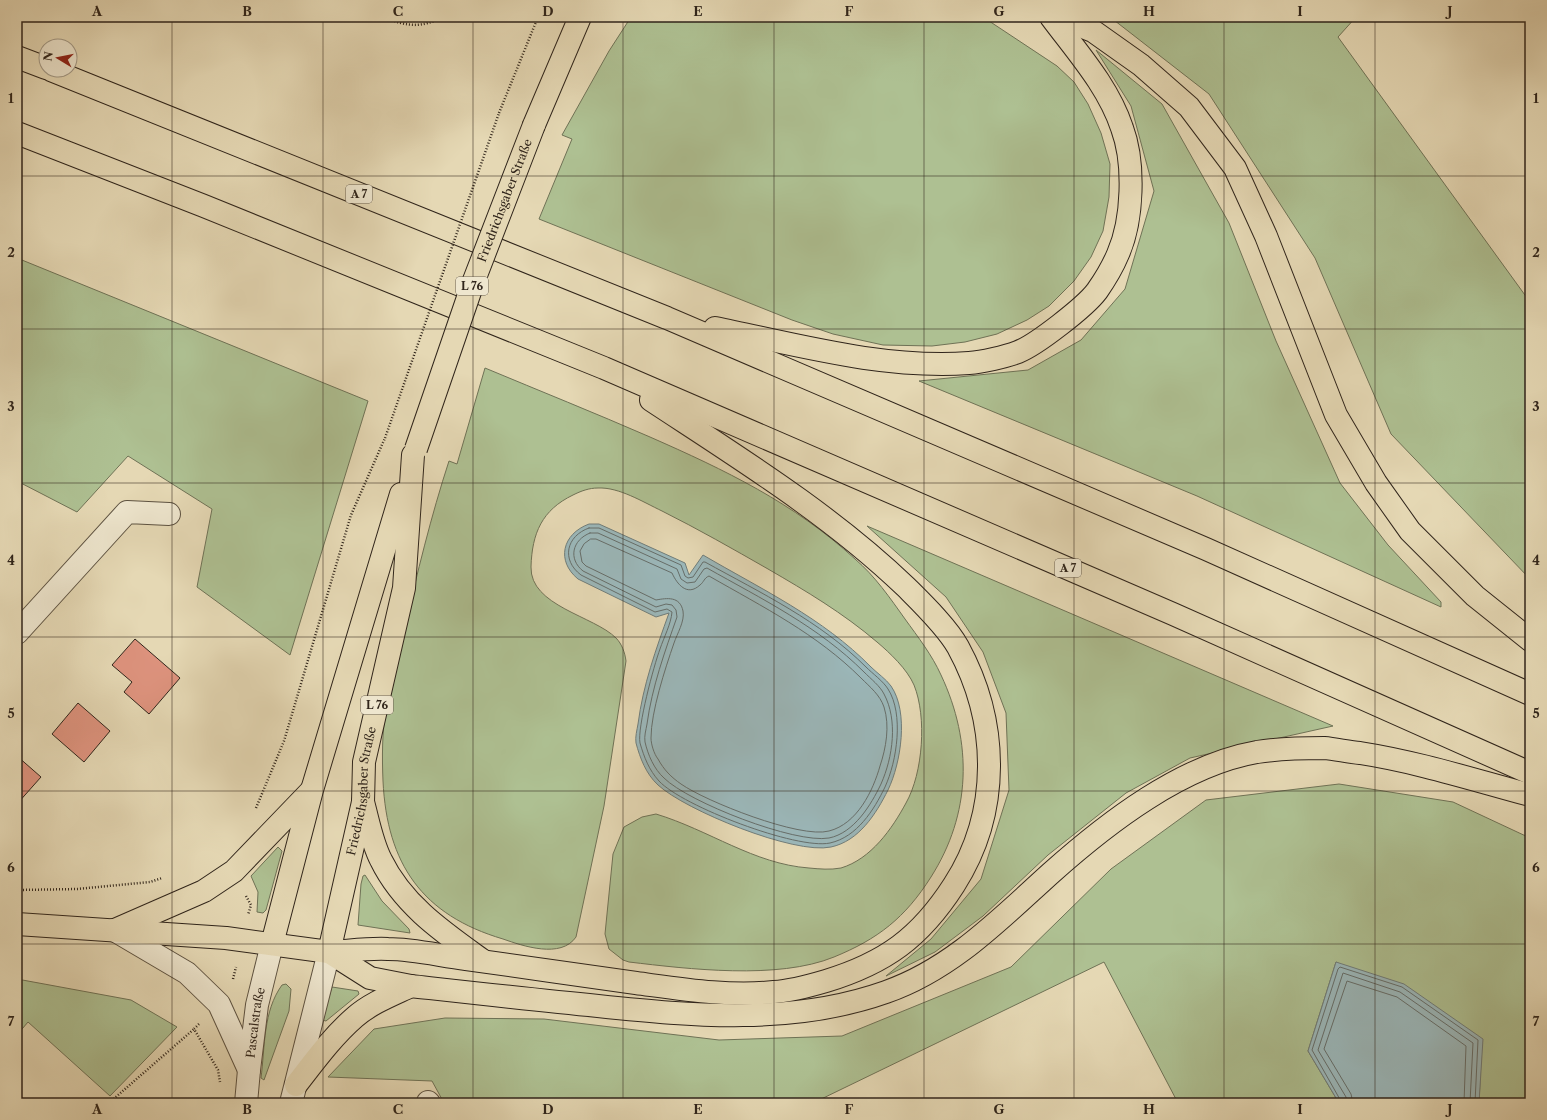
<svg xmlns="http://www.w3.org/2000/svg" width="1547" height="1120" viewBox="0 0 1547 1120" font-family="'Libre Caslon Text',serif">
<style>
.green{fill:#aec092;stroke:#6f7256}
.water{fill:#9bb7b9;stroke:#707d7a}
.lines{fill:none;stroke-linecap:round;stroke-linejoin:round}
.shore{stroke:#666e6a;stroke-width:1}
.building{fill:#de937e;stroke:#30251b}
.minor-casing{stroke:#5d5241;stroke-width:24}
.major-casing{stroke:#30251b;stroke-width:24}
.highway-casing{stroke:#30251b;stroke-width:24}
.path{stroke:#30251b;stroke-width:2.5;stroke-dasharray:1 2;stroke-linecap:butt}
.minor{stroke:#eee6ce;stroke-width:22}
.major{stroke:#e5d8b4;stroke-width:22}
.highway{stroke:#e5d8b4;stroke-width:22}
.major-bridge-casing{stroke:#30251b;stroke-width:24;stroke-linecap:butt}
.path-bridge{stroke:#30251b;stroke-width:2.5;stroke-dasharray:1 2;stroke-linecap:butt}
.major-bridge{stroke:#e5d8b4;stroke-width:22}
.grid{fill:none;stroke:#30251b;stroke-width:1;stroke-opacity:0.55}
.labels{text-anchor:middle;stroke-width:3;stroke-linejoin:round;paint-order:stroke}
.shield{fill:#eee6ce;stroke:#695f51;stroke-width:1}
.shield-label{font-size:11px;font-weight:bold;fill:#30251b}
.street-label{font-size:12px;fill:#30251b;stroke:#eee6ce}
.neatline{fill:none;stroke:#30251b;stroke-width:1.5}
.grid-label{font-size:13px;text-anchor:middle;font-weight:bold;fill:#30251b}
</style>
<rect width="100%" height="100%" fill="#e5d8b4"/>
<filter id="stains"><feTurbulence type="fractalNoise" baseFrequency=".005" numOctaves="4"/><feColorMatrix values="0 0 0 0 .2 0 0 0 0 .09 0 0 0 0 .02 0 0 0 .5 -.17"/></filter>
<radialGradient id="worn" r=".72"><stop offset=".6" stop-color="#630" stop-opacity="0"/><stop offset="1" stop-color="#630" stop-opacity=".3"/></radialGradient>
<!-- green -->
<g class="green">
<polygon points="631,17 983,17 1057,66 1074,82 1088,104 1101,133 1110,164 1109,197 1103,231 1091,257 1074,281 1049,306 1027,320 997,334 965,342 932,346 883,345 833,334 792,320 539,219 572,139 562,135 609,51"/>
<polygon points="1110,17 1356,17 1338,37 1530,302 1530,579 1391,434 1315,258 1209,94"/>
<polygon points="1096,50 1162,104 1229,223 1276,341 1340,483 1388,545 1441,602 1441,607 1197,496 919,381 1028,370 1081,340 1125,289 1154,191 1131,106"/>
<polygon points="17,258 368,401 290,655 197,587 212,509 128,456 77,512 17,481"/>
<path d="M485 368C540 391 595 413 650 437 725 470 794 503 855 559 875 576 890 598 905 619 918 637 932 655 941 675 973 743 971 814 931 877 905 918 878 939 834 957 778 980 688 969 629 962L623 960 609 949 605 934 613 854 624 827 642 817 656 814C709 830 754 864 809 868 820 869 830 870 841 868 871 859 892 829 906 803 923 773 927 717 914 685 907 669 890 653 877 642 843 613 806 591 768 569 733 549 698 529 662 511 643 502 619 487 598 488 589 488 581 491 573 495 542 510 532 533 531 567 530 606 594 616 616 638 622 644 625 653 626 661L604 806 576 937C561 959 523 946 503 939 422 915 387 864 383 781 382 757 382 733 386 709 391 683 398 657 404 630 417 574 431 516 449 461L457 464Z"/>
<polygon points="867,526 1333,726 1190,758 1126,793 1048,855 983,916 935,952 886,976 931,939 981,879 1009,790 1006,713 983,652 946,597"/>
<polygon points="1339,784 1453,802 1530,838 1530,1103 1479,1103 1482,1039 1336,962 1308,1051 1339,1103 1178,1103 1104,962 813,1103 444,1103 432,1081 328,1077 374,1029 445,1018 544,1019 719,1040 842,1036 1011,967 1111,869 1206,800"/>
<polygon points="278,847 282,851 266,910 263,913 257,912 258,892 251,876"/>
<polygon points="365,875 382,901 409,929 410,933 358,925 361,884 363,876"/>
<polygon points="17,979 131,1000 177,1027 110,1096 28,1022 17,1035"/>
<path d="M286 984 291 989 289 1011 264 1080 261 1078C265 1047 263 1011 282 985Z"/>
<polygon points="332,987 358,991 359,994 326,1021 322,1020"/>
</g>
<!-- water -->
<g class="water">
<path d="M589 524H599L685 563 689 575 703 555C761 589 823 618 871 667 877 673 886 679 891 686 909 712 901 763 888 790 876 814 859 841 831 847 794 855 685 810 658 785 646 774 640 758 636 743 635 737 637 730 638 724 643 685 656 649 669 613L656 617 578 579C556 561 562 534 589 524Z"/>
<polygon points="1336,962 1404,984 1483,1039 1479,1103 1339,1103 1308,1051"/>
</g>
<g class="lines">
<!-- shore -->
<g class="shore">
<path d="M589 528H599L681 565 685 576 688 578 693 577 703 562H705C761 593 820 621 866 667 873 674 883 681 888 689 904 714 897 761 885 787 874 810 857 837 830 843 797 850 682 806 659 781 649 770 644 757 640 743 637 728 654 665 660 649 664 637 671 624 672 612L667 609 655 612 581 575C561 560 566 536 589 528Z"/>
<path d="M590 533H598L677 569 681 579 687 583 695 582 704 569 707 568C762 599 819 627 864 672 871 679 880 686 884 694 898 720 893 757 881 784 871 805 854 833 829 838 795 844 688 802 664 778 654 769 648 755 645 742 644 736 646 730 647 724 652 687 665 651 677 617L676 610 672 605 666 604 656 607 583 571C568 559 572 540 590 533Z"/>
<path d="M591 539H596L672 573C677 584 687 597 700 585 704 582 704 578 709 576 763 607 817 634 861 678 870 687 880 695 884 707 890 726 886 748 880 766 873 791 857 824 829 831 800 839 705 801 681 784 671 777 664 770 658 759 654 754 651 744 651 738 651 712 665 669 674 643 677 634 685 621 683 611 680 596 667 598 656 600L586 566 582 562 580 551 584 544Z"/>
<polyline points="1342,1103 1312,1050 1338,969 1340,967 1402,987 1478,1040 1475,1103"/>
<polyline points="1347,1103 1346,1097 1318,1050 1343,973 1400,992 1473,1043 1470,1103"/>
<polyline points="1353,1103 1351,1094 1324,1049 1347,981 1397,997 1466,1046 1464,1103"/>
</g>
</g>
<!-- building -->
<g class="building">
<polygon points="135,639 180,678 149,714 124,692 132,682 112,665"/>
<polygon points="78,703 110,731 84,762 52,734"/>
<polygon points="17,756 41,777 17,804"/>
<polygon points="17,1092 27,1103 17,1103"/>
</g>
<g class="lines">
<defs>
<g id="minor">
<polyline points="17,633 127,512 169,514"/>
<polyline points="114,930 187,973 219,1004 249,1070"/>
<polyline points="428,1102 429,1103"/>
<path id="s1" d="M246 1103 249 1070 257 1005 272 944"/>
<polyline points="291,1103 329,952"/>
</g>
<g id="major">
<polyline points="534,125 580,17"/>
<path id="s2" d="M17 924 226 938 329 952 363 802 364 762 404 588 413 455"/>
<polyline points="117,929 204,891 234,871 311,791"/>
<polyline points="272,944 312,790 401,494"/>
</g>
<g id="highway">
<polyline points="1058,17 1093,31 1141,65 1189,107 1235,168 1266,236 1336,415 1376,483 1410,531 1475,596 1530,640"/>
<polyline points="17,57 46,68"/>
<polyline points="51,70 667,318 1206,549 1530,694"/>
<polyline points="17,133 204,206 604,368 1173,614 1530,773"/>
<path d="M715 328C798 345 883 369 969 363 982 362 1005 357 1018 352 1036 345 1085 307 1097 291 1104 281 1113 266 1118 254 1133 220 1135 163 1122 128 1108 86 1077 52 1051 17"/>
<path d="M363 802C368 820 372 843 381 860 403 905 443 932 482 960"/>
<path d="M329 952C348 951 368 948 388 949 414 949 441 956 466 959 523 967 579 975 636 983 681 989 729 997 774 992 791 991 809 986 826 981 885 963 920 938 954 885 1001 812 999 722 958 647 947 627 922 603 906 587 830 514 739 458 651 400"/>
<path d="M329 952 370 978 411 986C474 993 536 1000 598 1006 694 1016 793 1025 886 992 952 969 1000 919 1051 873 1107 823 1182 765 1257 752 1277 749 1304 748 1324 748 1336 749 1348 752 1360 753 1418 762 1474 780 1530 795"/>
<path d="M296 1085C314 1062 332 1037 355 1017 371 1003 392 995 411 986"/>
</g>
</defs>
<!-- minor casing -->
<use href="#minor" class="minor-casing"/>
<!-- major casing -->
<use href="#major" class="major-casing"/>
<!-- highway casing -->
<use href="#highway" class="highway-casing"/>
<!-- path -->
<g class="path">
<path d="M383 17C410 27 418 28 445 17"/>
<polyline points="499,113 538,17"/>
<polyline points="256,808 284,741 351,515 385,438"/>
<polyline points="17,890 77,889 150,882 162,878"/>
<polyline points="246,896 251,905 248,915"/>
<polyline points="233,979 236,967"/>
<polyline points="199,1024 194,1029 218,1070 220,1082"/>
<polyline points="109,1103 194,1029"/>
</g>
<!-- minor -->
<use href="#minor" class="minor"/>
<!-- major -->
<use href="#major" class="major"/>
<!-- highway -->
<use href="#highway" class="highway"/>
<defs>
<g id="major-bridge">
<path id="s3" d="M416 449 473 283 534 125"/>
</g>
</defs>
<!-- major-bridge casing -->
<use href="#major-bridge" class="major-bridge-casing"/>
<!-- path-bridge -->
<polyline class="path-bridge" points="385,438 499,113"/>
<!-- major-bridge -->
<use href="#major-bridge" class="major-bridge"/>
</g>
<!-- grid -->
<path class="grid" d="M172 17V1103M323 17V1103M473 17V1103M623 17V1103M774 17V1103M924 17V1103M1074 17V1103M1224 17V1103M1375 17V1103M17 176H1530M17 329H1530M17 483H1530M17 637H1530M17 791H1530M17 944H1530"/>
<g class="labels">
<!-- shield labels -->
<g class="shield">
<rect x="346" y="185" width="26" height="18" rx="3"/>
<rect x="456" y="277" width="32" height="18" rx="3"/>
<rect x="1055" y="559" width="26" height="18" rx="3"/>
<rect x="361" y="696" width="32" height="18" rx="3"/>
</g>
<g class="shield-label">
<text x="359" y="198">A 7</text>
<text x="472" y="290">L 76</text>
<text x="1068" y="572">A 7</text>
<text x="377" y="709">L 76</text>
</g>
<!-- street labels -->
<g class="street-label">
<text dy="4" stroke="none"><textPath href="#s3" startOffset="264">Friedrichsgaber Straße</textPath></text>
<text dy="4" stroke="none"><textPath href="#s2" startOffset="478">Friedrichsgaber Straße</textPath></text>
<text dy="4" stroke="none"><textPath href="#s1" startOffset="81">Pascalstraße</textPath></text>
</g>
</g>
<!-- margin -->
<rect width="1547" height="1120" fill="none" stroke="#e5d8b4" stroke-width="44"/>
<!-- north arrow -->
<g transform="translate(58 58) rotate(280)"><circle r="19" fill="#eee6ce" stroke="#a29986"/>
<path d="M0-3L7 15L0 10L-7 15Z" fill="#8f2418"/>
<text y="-6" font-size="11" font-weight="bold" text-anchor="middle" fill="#30251b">N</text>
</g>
<rect x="22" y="22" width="1503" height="1076" class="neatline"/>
<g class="grid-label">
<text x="97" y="16">A</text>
<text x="247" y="16">B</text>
<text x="398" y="16">C</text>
<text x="548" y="16">D</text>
<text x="698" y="16">E</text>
<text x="849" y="16">F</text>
<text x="999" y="16">G</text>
<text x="1149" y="16">H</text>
<text x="1300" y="16">I</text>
<text x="1450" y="16">J</text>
<text x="11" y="103">1</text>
<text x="1536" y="103">1</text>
<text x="11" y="257">2</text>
<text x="1536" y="257">2</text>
<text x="11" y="411">3</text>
<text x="1536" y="411">3</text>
<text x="11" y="565">4</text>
<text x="1536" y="565">4</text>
<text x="11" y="718">5</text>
<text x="1536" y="718">5</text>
<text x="11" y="872">6</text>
<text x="1536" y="872">6</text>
<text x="11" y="1026">7</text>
<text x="1536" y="1026">7</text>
<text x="97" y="1114">A</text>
<text x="247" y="1114">B</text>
<text x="398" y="1114">C</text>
<text x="548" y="1114">D</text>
<text x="698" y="1114">E</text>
<text x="849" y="1114">F</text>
<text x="999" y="1114">G</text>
<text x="1149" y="1114">H</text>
<text x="1300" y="1114">I</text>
<text x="1450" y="1114">J</text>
</g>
<rect width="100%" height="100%" filter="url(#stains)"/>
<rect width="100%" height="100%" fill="url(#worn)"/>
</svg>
